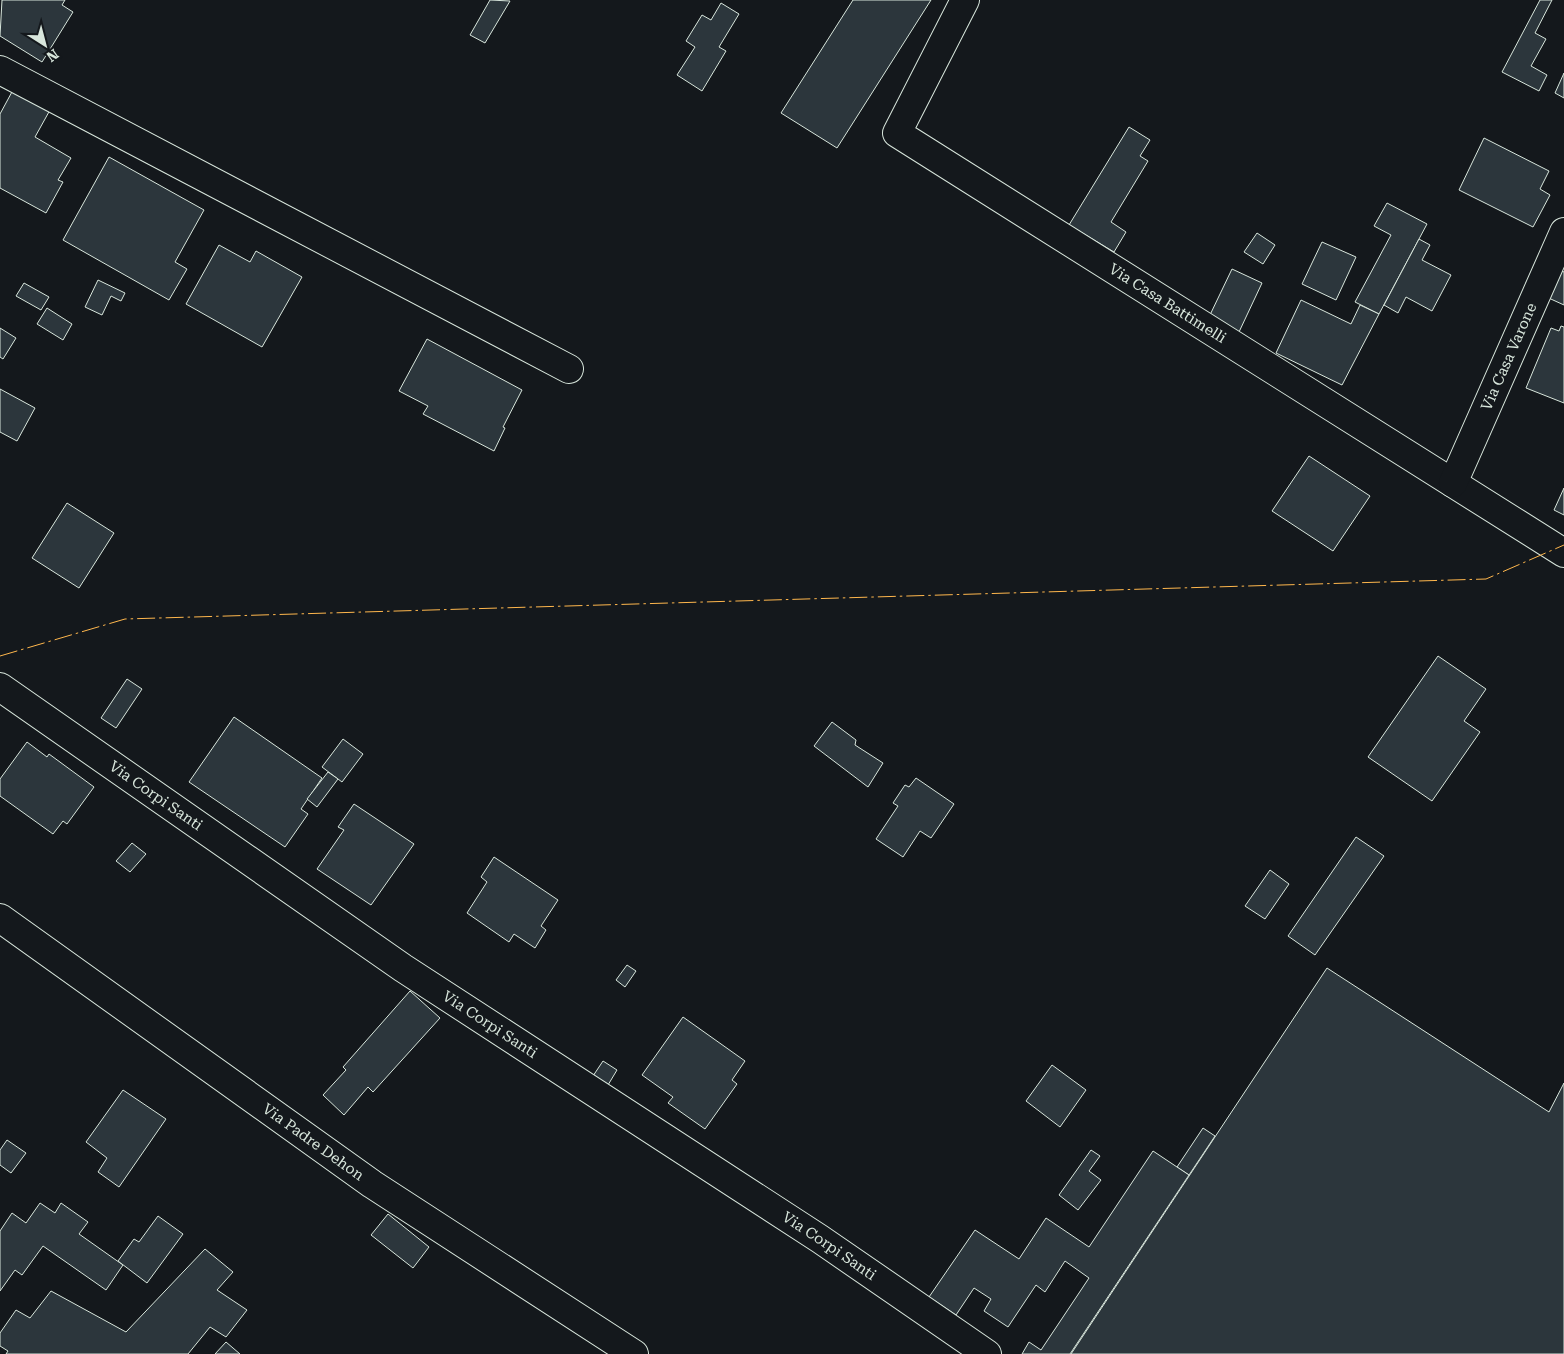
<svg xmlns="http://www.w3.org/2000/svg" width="1564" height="1354" viewBox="0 0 1564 1354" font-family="'Roboto Serif',serif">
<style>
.building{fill:#2c363c;stroke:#d8e6dc}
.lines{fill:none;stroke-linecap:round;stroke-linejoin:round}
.minor-casing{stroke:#d8e6dc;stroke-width:30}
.minor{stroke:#14181c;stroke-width:28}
.power{stroke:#ffb74d;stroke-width:1;stroke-dasharray:18 4 2.5 4;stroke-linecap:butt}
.labels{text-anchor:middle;stroke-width:4;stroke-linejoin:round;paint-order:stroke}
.street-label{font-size:15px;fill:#d8e6dc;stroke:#14181c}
</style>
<rect width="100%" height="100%" fill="#14181c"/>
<!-- building -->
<g class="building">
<polygon points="2,0 65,0 62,5 73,12 42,62 0,36"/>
<polygon points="490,0 510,1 485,43 470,35"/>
<polygon points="853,0 931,0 837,148 781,113"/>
<polygon points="1540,0 1552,0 1535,33 1546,39 1531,66 1547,75 1539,91 1502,72"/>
<polygon points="721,3 739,14 719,47 726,51 702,91 677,75 695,47 686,41 702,15 711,20"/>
<polygon points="1564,73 1564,98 1555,93"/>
<polygon points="13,90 50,110 35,137 71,158 58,180 63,182 46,213 0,188 0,114"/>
<polygon points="1129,127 1150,140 1140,156 1148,161 1111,222 1126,232 1114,252 1069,225"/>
<polygon points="1484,138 1549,171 1540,189 1550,195 1533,227 1459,190"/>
<polygon points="109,157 204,210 175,262 187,269 169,300 63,240"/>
<polygon points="1387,203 1427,224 1379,314 1355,302 1391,235 1374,226"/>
<polygon points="1257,233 1275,245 1263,264 1244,252"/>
<polygon points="1419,239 1430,245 1422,260 1451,275 1432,311 1406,297 1398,313 1384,305"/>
<polygon points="1322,242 1356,257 1336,300 1302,284"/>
<polygon points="219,245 250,262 256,251 302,277 262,347 186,304"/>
<polygon points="1555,267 1564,272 1564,305 1542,295"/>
<polygon points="1232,269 1262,283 1239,332 1209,317"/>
<polygon points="98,280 125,293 121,301 111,296 102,315 85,307"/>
<polygon points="24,283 49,297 41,310 16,296"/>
<polygon points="1301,300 1351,324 1360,305 1379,314 1342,385 1276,353"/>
<polygon points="47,308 72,324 63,340 37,324"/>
<polygon points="1561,326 1564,327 1564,403 1526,388 1551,328 1559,331"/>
<polygon points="0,328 16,338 3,359 0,357"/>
<polygon points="427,339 522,390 503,427 505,428 494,451 423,414 428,406 399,391"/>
<polygon points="0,389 35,408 17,441 0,432"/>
<polygon points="1309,456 1370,496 1333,551 1272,511"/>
<polygon points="1564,488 1564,515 1554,510"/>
<polygon points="67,503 114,533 79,588 32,558"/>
<polygon points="1438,656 1486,689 1464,721 1480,732 1432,801 1368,757"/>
<polygon points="127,679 142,689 116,728 101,718"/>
<polygon points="234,717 322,778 301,809 308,814 285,847 189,782"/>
<polygon points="832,722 856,740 855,745 883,763 868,787 814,746"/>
<polygon points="343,739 363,754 342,782 322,767"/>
<polygon points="27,742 47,757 49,754 94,787 67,824 63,821 53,834 0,796 0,779"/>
<polygon points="328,772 338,779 317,807 307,799"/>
<polygon points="916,778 954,804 931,838 920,831 903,857 876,839 898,806 893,803 905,785 909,787"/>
<polygon points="354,804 414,844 371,905 317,869 344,830 338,827"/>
<polygon points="1356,837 1384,856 1315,955 1288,936"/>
<polygon points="132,843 146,854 130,872 116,861"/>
<polygon points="494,857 558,900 541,926 546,930 535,948 514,934 509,942 467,913 487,882 481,877"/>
<polygon points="1270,870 1289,884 1265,919 1245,906"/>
<polygon points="627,965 636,971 625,987 616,980"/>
<polygon points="1327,968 1549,1112 1564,1083 1564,1354 1071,1354"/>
<polygon points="410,991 440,1018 373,1092 368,1087 344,1115 323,1095 346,1070 343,1067"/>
<polygon points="683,1017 745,1061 732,1080 737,1084 705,1129 668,1103 673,1097 642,1075"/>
<polygon points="603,1061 617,1070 608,1085 593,1076"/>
<polygon points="1052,1065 1086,1090 1060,1127 1026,1101"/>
<polygon points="123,1090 166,1119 119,1187 98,1172 107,1158 86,1142"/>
<polygon points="1203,1128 1215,1136 1189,1175 1177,1167"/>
<polygon points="7,1140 26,1153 11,1173 0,1165 0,1150"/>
<polygon points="1091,1150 1100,1156 1089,1171 1101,1180 1078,1210 1059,1195"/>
<polygon points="1153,1151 1189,1175 1070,1354 1022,1354 1029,1342 1041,1350 1089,1278 1065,1261 1045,1292 1036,1285 1008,1327 984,1311 991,1299 974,1288 956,1315 929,1297 975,1230 1019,1259 1046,1218 1089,1247"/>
<polygon points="40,1203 55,1213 61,1203 88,1222 79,1234 123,1265 106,1290 43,1246 22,1275 15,1270 0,1291 0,1231 12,1213 26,1223"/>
<polygon points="388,1214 429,1247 413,1268 371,1235"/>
<polygon points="158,1216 183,1234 147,1283 118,1261 134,1239 139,1242"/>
<polygon points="205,1249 233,1272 217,1290 247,1310 226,1337 210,1327 188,1354 6,1354 8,1351 0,1346 0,1333 16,1310 30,1318 51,1291 126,1332"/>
<polygon points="226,1342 240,1354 215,1354"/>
</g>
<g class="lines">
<defs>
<g id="minor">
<path id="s1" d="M965 0 897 133 1564 553"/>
<polyline points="0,70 569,369"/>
<path id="s2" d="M1453 483 1564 232"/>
<path id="s3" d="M0 687 403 968 820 1239 987 1354"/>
<path id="s4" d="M0 918 372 1184 634 1354"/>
</g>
</defs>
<!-- minor casing -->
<use href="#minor" class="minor-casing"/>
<!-- minor -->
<use href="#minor" class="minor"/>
<!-- power -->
<polyline class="power" points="0,656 125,619 1486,579 1564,545"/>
</g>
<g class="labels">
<!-- street labels -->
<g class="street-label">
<text dy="5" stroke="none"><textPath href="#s1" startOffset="469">Via Casa Battimelli</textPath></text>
<text dy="5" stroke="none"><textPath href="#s2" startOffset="138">Via Casa Varone</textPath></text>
<text dy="5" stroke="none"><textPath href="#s3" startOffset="190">Via Corpi Santi</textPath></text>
<text dy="5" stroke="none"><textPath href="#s3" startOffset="595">Via Corpi Santi</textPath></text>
<text dy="5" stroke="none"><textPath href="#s4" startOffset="385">Via Padre Dehon</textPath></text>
<text dy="5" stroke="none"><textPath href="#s3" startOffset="1000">Via Corpi Santi</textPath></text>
</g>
</g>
<!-- north arrow -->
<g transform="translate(45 45) rotate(144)" stroke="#14181c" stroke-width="4" paint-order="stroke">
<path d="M0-4L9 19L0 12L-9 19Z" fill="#d8e6dc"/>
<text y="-8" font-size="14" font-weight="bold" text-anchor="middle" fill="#d8e6dc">N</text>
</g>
</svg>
